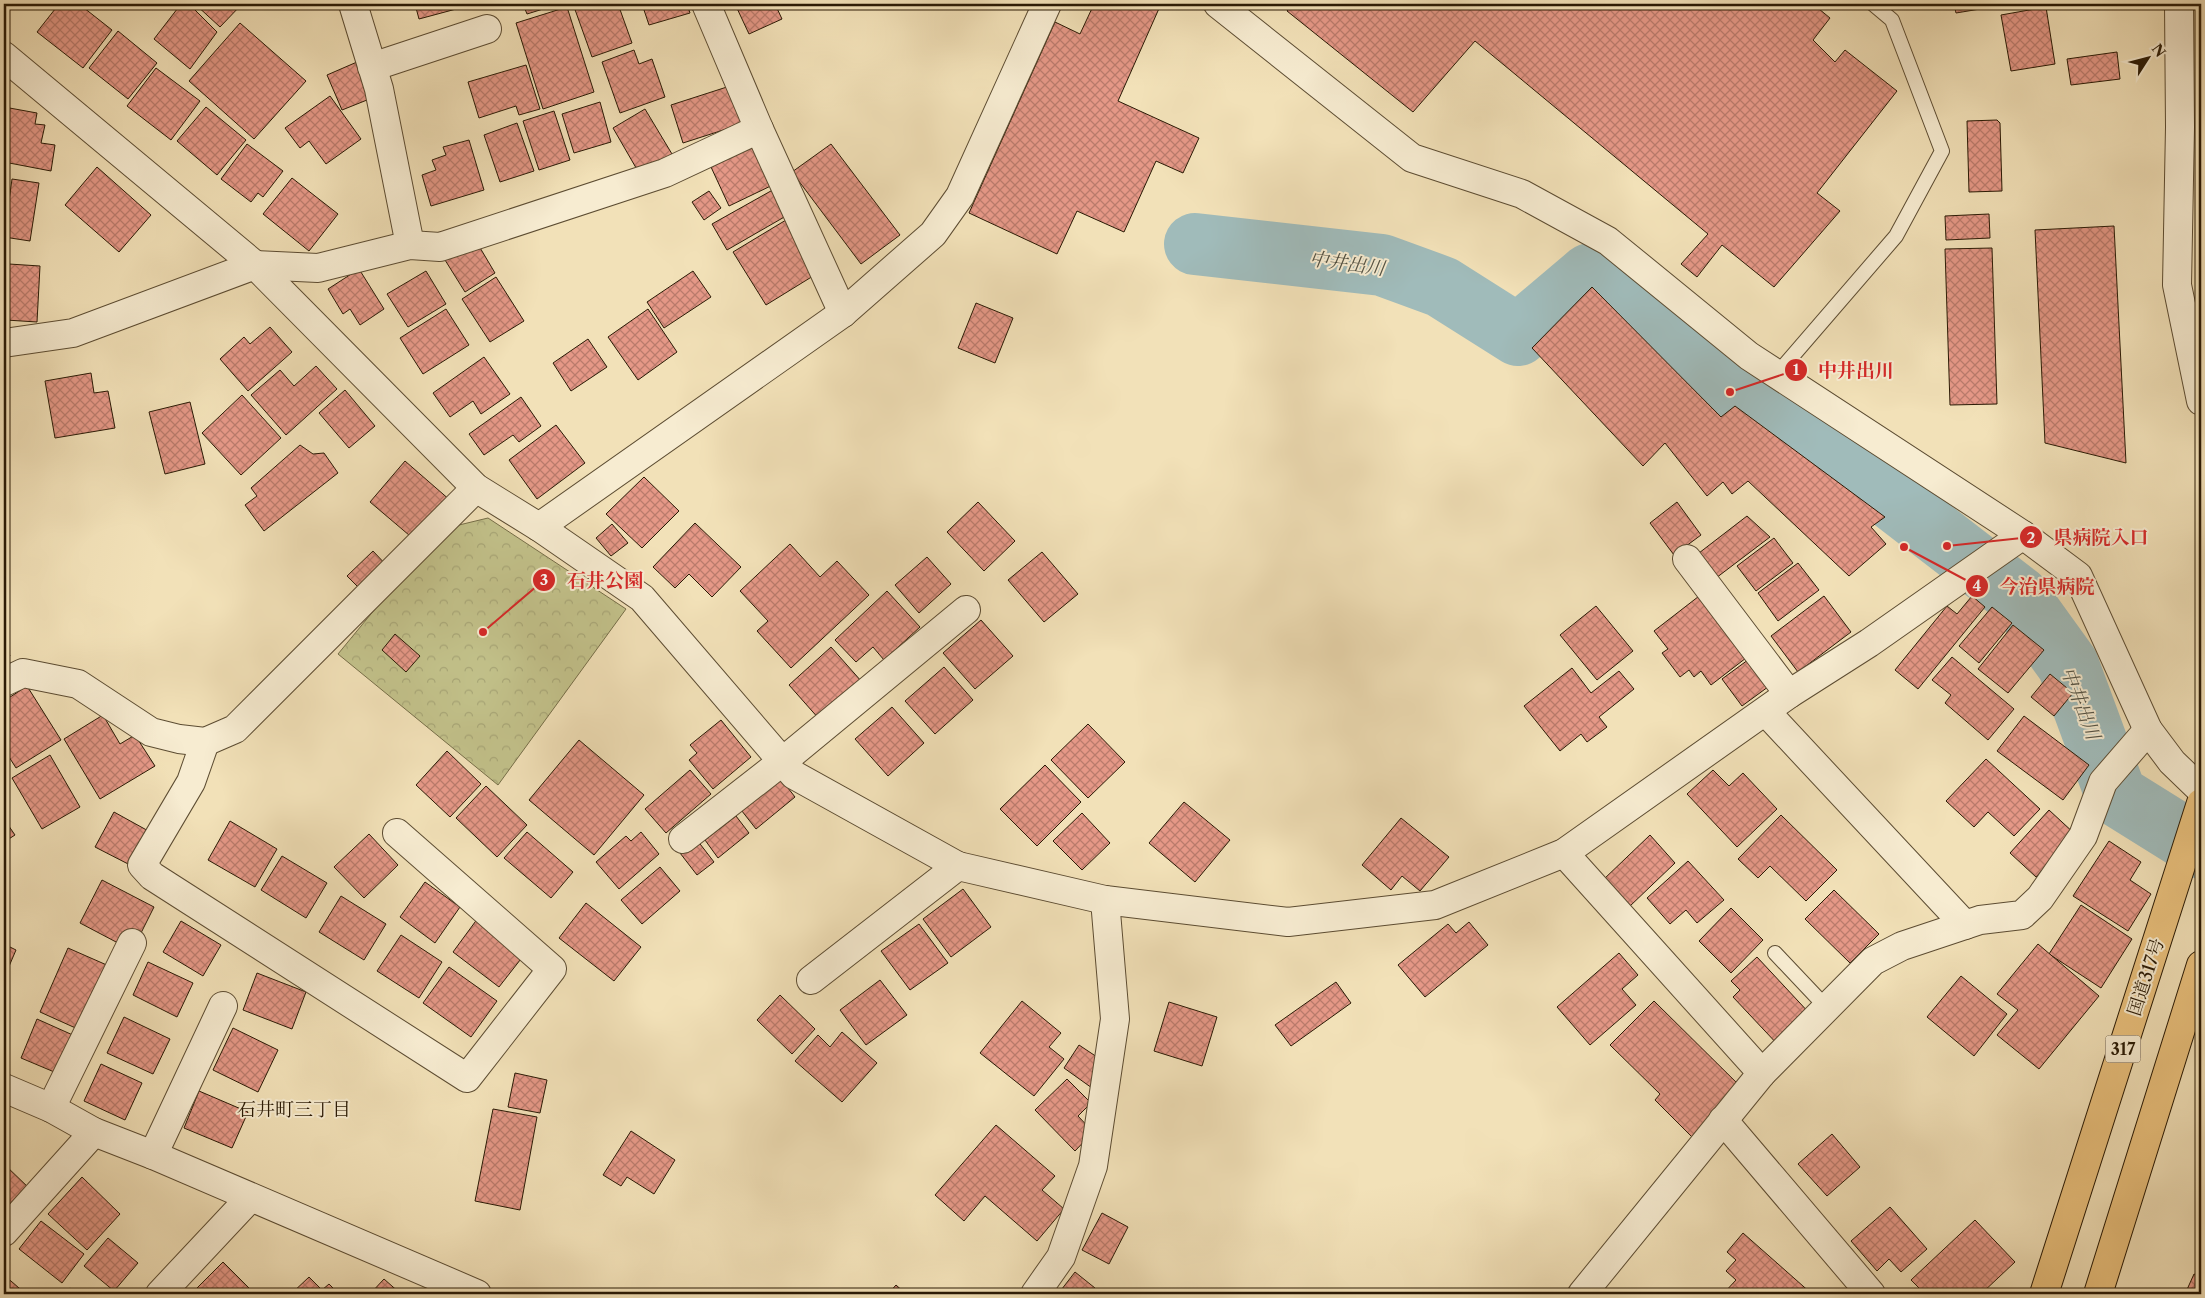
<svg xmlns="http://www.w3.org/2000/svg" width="2205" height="1298" viewBox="0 0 2205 1298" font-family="'Libre Caslon Text','Noto Serif JP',serif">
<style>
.forest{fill:url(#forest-crowns);stroke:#766e48}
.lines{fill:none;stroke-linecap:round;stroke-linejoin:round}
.river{stroke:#a0bbba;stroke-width:62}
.building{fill:url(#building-cross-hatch);stroke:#2a1a05}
.lane-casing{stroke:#5c4c32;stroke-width:16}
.street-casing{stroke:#5c4c32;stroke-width:30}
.highway-casing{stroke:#2a1a05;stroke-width:30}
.lane{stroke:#f7ecd1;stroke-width:14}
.street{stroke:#f7ecd1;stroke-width:28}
.highway{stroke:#e9c07c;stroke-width:28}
.labels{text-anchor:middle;stroke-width:4;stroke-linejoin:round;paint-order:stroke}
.shield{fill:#f7ecd1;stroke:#685942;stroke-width:1}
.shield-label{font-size:16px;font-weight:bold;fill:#2a1a05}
.street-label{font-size:18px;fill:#2a1a05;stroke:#f7ecd1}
.water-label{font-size:19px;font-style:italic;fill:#535244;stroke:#f7ecd1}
.neighbourhood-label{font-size:19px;fill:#2a1a05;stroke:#f7ecd1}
.leader{fill:none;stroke:#d62828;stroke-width:2}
.callout-dot{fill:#d62828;stroke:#f7ecd1;stroke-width:2}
.mark-label{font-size:15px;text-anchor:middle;font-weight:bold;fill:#fff}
.callout-label{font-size:19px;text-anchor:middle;font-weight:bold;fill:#d62828;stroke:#f7ecd1;stroke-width:4;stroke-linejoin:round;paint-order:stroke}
</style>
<defs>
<pattern id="forest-crowns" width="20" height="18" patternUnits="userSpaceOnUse" patternTransform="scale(1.25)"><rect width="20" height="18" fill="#c2c18a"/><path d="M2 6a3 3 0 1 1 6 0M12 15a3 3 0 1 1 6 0" fill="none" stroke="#a7a576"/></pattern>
<pattern id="building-cross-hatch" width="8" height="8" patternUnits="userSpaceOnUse" patternTransform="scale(1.25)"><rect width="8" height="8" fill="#e59887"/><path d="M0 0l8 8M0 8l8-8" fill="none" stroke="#ba7b6c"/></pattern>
</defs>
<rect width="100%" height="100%" fill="#f2e1b8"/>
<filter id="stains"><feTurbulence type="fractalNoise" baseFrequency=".004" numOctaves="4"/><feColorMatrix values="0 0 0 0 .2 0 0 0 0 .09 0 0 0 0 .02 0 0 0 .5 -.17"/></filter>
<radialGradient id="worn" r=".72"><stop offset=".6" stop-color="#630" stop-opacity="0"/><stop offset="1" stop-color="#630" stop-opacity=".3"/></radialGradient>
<!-- forest -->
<polygon class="forest" points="488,518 626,609 498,785 338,654 431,541 459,525"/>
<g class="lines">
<!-- river -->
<polyline class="river" points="1195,244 1382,265 1442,287 1518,335 1590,274 1730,392 1836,456 2019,597 2068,665 2116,795 2201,848"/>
</g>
<!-- building -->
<g class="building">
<polygon points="59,4 79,4 112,30 83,68 37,32"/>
<polygon points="181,4 189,4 217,32 190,69 154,39"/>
<polygon points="195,4 242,4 220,27"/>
<polygon points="415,4 471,4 471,5 419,19"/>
<polygon points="523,4 556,4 556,5 527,14"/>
<polygon points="573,4 618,4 632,43 592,57"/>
<polygon points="642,4 687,4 690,13 649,25"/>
<polygon points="735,4 775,4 782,19 749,34"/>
<polygon points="1094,4 1161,4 1118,101 1199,138 1183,173 1156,161 1124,232 1077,211 1057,254 969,213 1055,22 1080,34"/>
<polygon points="1292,4 1813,4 1830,18 1813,40 1835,62 1845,50 1897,91 1817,193 1840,211 1774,287 1722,245 1697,277 1681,264 1708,234 1475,41 1413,112 1287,11"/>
<polygon points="1954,4 1992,4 1992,7 1956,13"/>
<polygon points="567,7 594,92 543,109 516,23"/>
<polygon points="2046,7 2055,64 2011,71 2001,15"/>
<polygon points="240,23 306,81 254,139 189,81"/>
<polygon points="118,31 157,63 128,99 89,68"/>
<polygon points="634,50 639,64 652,59 665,97 620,113 602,62"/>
<polygon points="2117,52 2120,79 2071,85 2067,59"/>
<polygon points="357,62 372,98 342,110 327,75"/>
<polygon points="526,65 540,109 519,115 516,106 479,118 468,82"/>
<polygon points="156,68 200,101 171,140 127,106"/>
<polygon points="730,86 742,124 683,143 671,105"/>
<polygon points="330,96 361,139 326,164 309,141 300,148 285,128"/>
<polygon points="600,102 611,142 574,153 562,114"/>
<polygon points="4,107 37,113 35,124 45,125 41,143 55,145 51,171 4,162"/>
<polygon points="206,107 246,140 217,175 177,141"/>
<polygon points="645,109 672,154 639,173 613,128"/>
<polygon points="554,111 570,160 539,170 523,121"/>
<polygon points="1997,120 2000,123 2002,191 1969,192 1967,121"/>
<polygon points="517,123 534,171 500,182 484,135"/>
<polygon points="469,140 484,190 431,206 422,175 436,170 432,160 446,155 443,147"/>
<polygon points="760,143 779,182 729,206 711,167"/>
<polygon points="247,144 283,171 263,197 258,193 251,202 221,179"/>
<polygon points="831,144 900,235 861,264 792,172"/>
<polygon points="97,167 151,215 119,252 65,205"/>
<polygon points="292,178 338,214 309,251 263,214"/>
<polygon points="12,179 39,183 30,241 4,237"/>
<polygon points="778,187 793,212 727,250 712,224"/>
<polygon points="709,191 721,208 704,220 692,202"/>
<polygon points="1989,214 1990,238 1946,240 1945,216"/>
<polygon points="786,220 818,273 766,305 733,252"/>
<polygon points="2114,226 2126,463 2045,443 2035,230"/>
<polygon points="2201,230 2201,250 2196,249"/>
<polygon points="476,241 495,273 465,292 445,260"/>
<polygon points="1992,248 1997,404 1950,405 1945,249"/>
<polygon points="9,264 40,266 37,322 6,320"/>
<polygon points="359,269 384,309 360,325 350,309 343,314 328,289"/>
<polygon points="426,271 446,304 408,327 387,294"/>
<polygon points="693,271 711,297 664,328 647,302"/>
<polygon points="496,277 524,321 490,342 462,299"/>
<polygon points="1592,287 1721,417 1735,406 1885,517 1871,527 1886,544 1849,576 1748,481 1732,494 1723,482 1707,496 1665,443 1643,466 1532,348"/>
<polygon points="976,303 1013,318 995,363 958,348"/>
<polygon points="446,309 469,345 423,374 400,338"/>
<polygon points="648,309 677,352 638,380 608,337"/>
<polygon points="270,327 292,352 248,391 220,359 244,337 250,344"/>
<polygon points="588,339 607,367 571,391 553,363"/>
<polygon points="484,357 510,394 481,414 473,401 450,417 433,393"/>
<polygon points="316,366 337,389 286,435 251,395 280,370 294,386"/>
<polygon points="91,373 94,393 108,391 115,428 55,438 45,381"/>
<polygon points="345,390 375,426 349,448 319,413"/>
<polygon points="242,395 281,438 241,475 202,433"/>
<polygon points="521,397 541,426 519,442 513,435 484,455 469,434"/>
<polygon points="190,402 205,464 165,474 149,412"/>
<polygon points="556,425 585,463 537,499 509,460"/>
<polygon points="300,445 313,454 324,453 338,473 264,531 245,505 257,496 251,488"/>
<polygon points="405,461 451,501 416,541 370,502"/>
<polygon points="644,477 679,511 642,548 606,514"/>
<polygon points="978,502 1015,541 984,571 947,532"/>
<polygon points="1677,502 1701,535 1674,555 1650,523"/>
<polygon points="1747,516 1770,537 1716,578 1699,553"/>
<polygon points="695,523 741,567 712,597 689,574 675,588 653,567"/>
<polygon points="612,524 628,543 611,556 596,538"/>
<polygon points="1774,538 1793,563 1756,591 1737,566"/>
<polygon points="790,544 820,577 837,561 869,595 791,668 757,631 768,621 740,591"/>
<polygon points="373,551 390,569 365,594 347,576"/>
<polygon points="1042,552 1078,594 1044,622 1008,580"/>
<polygon points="927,557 951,584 919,613 895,585"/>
<polygon points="1798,563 1819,590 1778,621 1758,593"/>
<polygon points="887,591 920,627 884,660 873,647 856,662 835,640"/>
<polygon points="1703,593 1746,658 1711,685 1701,671 1694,677 1689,670 1680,677 1662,653 1668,649 1654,631"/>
<polygon points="1824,596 1851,632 1798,672 1771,636"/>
<polygon points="1972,596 1985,607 1918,689 1895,670 1947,606 1957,614"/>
<polygon points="1596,606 1633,651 1597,680 1560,635"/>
<polygon points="1992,607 2012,623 1979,663 1959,646"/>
<polygon points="981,620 1013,656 975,689 943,653"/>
<polygon points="2013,625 2044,650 2008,693 1978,669"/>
<polygon points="395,634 420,656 406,672 382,650"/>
<polygon points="4,643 10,656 4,659"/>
<polygon points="831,647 862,682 820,720 789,685"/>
<polygon points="1752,657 1772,684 1742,706 1722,679"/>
<polygon points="1952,657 2014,709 1988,740 1945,703 1951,695 1932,680"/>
<polygon points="944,667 973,700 935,734 905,701"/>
<polygon points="1572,668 1591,693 1619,671 1634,689 1599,717 1607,727 1587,742 1581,734 1560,751 1524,706"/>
<polygon points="2050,674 2073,693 2054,716 2031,697"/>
<polygon points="27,686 61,740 16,768 4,749 4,701"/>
<polygon points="892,707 924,743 888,776 855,739"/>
<polygon points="103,715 120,744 135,735 155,766 100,799 64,739"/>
<polygon points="2024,716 2089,765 2063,800 1997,751"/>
<polygon points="721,720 751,757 713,789 689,760 697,753 690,745"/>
<polygon points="1088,724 1125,762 1088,798 1051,760"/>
<polygon points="579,740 644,795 594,855 529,800"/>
<polygon points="447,751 481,784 450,817 416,785"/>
<polygon points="50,755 80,807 42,829 12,778"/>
<polygon points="1986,759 2040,809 2014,836 1988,812 1974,827 1946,801"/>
<polygon points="1045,765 1081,802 1037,846 1000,809"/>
<polygon points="690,770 711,794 666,833 645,809"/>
<polygon points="1713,770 1729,786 1743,773 1777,809 1737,847 1687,794"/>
<polygon points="777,774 795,797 756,829 738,806"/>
<polygon points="486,786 527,825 497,857 456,818"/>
<polygon points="1184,802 1230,840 1195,882 1149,843"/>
<polygon points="2049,810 2075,834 2036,877 2010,853"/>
<polygon points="114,812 152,833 134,867 95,847"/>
<polygon points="1082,813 1110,843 1082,870 1053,841"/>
<polygon points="1781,815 1837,870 1806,901 1770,866 1758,878 1738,859"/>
<polygon points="736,816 749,833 718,858 705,840"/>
<polygon points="1401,818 1449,857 1420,891 1402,876 1391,890 1362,865"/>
<polygon points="4,819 15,835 4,842"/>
<polygon points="230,821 277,849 255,887 208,860"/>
<polygon points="527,832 573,872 551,898 504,858"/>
<polygon points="641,832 659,854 619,889 596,862 626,836 631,841"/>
<polygon points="369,834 398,865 364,898 334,867"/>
<polygon points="1650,835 1675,863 1629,907 1603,880"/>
<polygon points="697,840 714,862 697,875 680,853"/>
<polygon points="2109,841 2141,862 2130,880 2151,894 2128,931 2073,896"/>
<polygon points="282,856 327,883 306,918 261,890"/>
<polygon points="1688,861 1724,900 1697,923 1686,910 1670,924 1647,898"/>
<polygon points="660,867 680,891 642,924 621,900"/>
<polygon points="102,880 154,907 138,939 124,931 118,943 80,923"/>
<polygon points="425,882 460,907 435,943 400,917"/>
<polygon points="963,889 991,927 951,957 923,919"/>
<polygon points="1834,890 1879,934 1850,963 1805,919"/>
<polygon points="341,896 386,924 364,960 319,932"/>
<polygon points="586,903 641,947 614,981 559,938"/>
<polygon points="2081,905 2132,939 2101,988 2049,954"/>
<polygon points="1731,908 1763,940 1731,973 1699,941"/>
<polygon points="478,918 524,955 499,987 453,952"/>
<polygon points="181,921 221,945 203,976 163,952"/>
<polygon points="1469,922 1488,945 1425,997 1398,965 1448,924 1456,933"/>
<polygon points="919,924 948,963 910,990 881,951"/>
<polygon points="401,935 442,962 419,998 377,971"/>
<polygon points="4,944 16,950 4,978"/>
<polygon points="2038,944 2099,996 2039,1069 1997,1035 2018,1010 1997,994"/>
<polygon points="68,948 109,966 80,1030 40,1012"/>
<polygon points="1619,953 1638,975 1622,989 1636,1005 1590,1045 1557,1007"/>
<polygon points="1757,957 1812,1016 1780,1047 1733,997 1740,990 1731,981"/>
<polygon points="148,962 193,983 177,1017 133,995"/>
<polygon points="449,967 497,1001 471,1037 423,1003"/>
<polygon points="257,973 306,992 292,1029 243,1010"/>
<polygon points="1961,976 2007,1014 1974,1056 1927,1017"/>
<polygon points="880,980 907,1015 866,1045 840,1010"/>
<polygon points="1336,982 1351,1003 1291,1046 1275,1025"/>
<polygon points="780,995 815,1029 792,1054 757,1020"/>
<polygon points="1022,1001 1061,1033 1049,1047 1064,1059 1034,1096 980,1053"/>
<polygon points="1654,1001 1743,1089 1694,1139 1655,1100 1660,1094 1610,1045"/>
<polygon points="1169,1002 1217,1017 1202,1066 1154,1051"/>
<polygon points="124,1017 170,1039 153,1074 107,1053"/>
<polygon points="37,1019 75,1036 59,1074 21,1058"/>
<polygon points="233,1028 278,1050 258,1092 213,1070"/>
<polygon points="842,1032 877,1063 842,1102 795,1061 818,1035 830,1047"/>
<polygon points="1079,1045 1100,1059 1092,1088 1064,1068"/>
<polygon points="101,1064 142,1083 125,1120 84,1101"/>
<polygon points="515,1073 547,1080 540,1113 508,1107"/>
<polygon points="1067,1079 1091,1103 1078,1116 1093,1132 1075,1151 1035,1110"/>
<polygon points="199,1091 248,1112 232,1148 184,1128"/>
<polygon points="493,1109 537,1117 520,1210 475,1201"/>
<polygon points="996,1125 1055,1176 1042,1190 1064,1209 1037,1241 985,1196 964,1221 935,1195"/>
<polygon points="631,1131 675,1160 654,1194 627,1177 621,1186 603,1175"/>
<polygon points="1832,1134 1860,1167 1827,1196 1798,1164"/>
<polygon points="4,1164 30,1189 4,1217"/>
<polygon points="82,1177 120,1214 87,1250 48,1214"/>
<polygon points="1890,1207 1927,1249 1901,1272 1889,1259 1877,1271 1851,1241"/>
<polygon points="1102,1213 1128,1227 1109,1264 1082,1250"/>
<polygon points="1975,1220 2015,1262 1981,1294 1925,1294 1911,1280"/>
<polygon points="41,1221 84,1254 62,1283 19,1249"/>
<polygon points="1743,1233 1812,1294 1723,1294 1736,1280 1726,1271 1736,1260 1727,1252"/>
<polygon points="108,1238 138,1263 114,1291 84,1266"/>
<polygon points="223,1262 255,1294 203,1294 197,1288"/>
<polygon points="1075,1272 1095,1288 1091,1294 1058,1294"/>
<polygon points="2194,1274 2201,1277 2201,1294 2185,1294"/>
<polygon points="4,1275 26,1294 4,1294"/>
<polygon points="309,1277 322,1290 329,1284 339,1294 291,1294"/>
<polygon points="384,1279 401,1294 370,1294"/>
<polygon points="896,1285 906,1294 888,1294"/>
<polygon points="70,1288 77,1294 63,1294"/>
</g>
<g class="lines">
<defs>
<g id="lane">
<polyline points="1777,374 1896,236 1942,151 1892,20 1873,4"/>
<polyline points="1775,953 1827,1008"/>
</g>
<g id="street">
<polyline points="353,4 379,89 410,245"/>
<polyline points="706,4 759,129 843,313"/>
<polyline points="1218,4 1412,158 1522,194 1608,241 1749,356 2023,535 2078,576 2148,730 2172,762 2201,790"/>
<polyline points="2179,4 2180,127 2177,285 2201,401"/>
<polyline points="4,56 255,265 476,488 539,527 642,598 794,775 958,866 1105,900 1288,922 1435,905 1564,853 1789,694 1869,643 2023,535"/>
<polyline points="372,67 487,29"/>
<polyline points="4,343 73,333 255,265 318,268 410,245 440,247 665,173 759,129"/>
<polyline points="539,527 843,313 933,234 960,196 1047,4"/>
<polyline points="1687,559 1789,694"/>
<polyline points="4,682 23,673 78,684 151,732 179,739 205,742 235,729 476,488"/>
<polyline points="1766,712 1965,925"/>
<polyline points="205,742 191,782 142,865 152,876 467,1078 552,969 397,833"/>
<polyline points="683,839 783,761 966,610"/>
<polyline points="1564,853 1762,1073"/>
<polyline points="811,980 958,866"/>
<polyline points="4,1088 51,1108 94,1132 153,1155 477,1294"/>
<polyline points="51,1108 132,943"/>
<polyline points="1723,1120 1871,1294"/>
<polyline points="153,1155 223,1006"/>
<polyline points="4,1232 94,1132"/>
<polyline points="160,1294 250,1198"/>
<polyline points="1035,1294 1061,1257 1093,1166 1115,1019 1105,900"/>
<polyline points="1582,1294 1762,1073 1873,961 1902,946 1980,920 2022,915 2040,898 2083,836 2103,782 2148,730"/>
</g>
<g id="highway">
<polyline points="2044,1294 2201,803"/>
<polyline points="2098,1294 2201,965"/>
</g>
</defs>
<!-- lane casing -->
<use href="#lane" class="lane-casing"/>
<!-- street casing -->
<use href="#street" class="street-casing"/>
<!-- highway casing -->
<use href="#highway" class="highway-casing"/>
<!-- lane -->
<use href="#lane" class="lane"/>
<!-- street -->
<use href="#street" class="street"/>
<!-- highway -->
<use href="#highway" class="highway"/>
</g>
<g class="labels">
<!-- shield labels -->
<rect class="shield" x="2105.5" y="1035.5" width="35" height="27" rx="4"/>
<g class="shield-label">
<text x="2123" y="1055">317</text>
</g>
<!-- street labels -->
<g class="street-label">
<text transform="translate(2146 977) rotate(-72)" y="6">国道317号</text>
</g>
<!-- water labels -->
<g class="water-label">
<text transform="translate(1347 263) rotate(8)" y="7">中井出川</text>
<text transform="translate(2081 703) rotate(69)" y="7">中井出川</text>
</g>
<!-- neighbourhood labels -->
<g class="neighbourhood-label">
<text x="294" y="1116">石井町三丁目</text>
</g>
</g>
<!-- callouts -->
<path class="leader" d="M1730 392L1796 370M1947 546L2031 537M483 632L544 580M1904 547L1977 586"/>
<g class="callout-dot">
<circle cx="1730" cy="392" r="5"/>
<circle cx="1947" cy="546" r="5"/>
<circle cx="483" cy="632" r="5"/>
<circle cx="1904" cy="547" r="5"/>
<circle cx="1796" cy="370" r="12"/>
<circle cx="2031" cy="537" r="12"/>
<circle cx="544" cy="580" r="12"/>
<circle cx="1977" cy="586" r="12"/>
</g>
<g class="mark-label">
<text x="1796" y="375">1</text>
<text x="2031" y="543">2</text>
<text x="544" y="585">3</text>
<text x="1977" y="591">4</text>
</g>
<g class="callout-label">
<text x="1856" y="377">中井出川</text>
<text x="2101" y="544">県病院入口</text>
<text x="605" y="587">石井公園</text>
<text x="2047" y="593">今治県病院</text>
</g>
<!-- margin -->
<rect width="2205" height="1298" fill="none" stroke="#f2e1b8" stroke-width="20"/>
<rect x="5" y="5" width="2195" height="1288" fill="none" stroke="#2a1a05" stroke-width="2.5"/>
<rect x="10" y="10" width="2185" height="1278" fill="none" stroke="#2a1a05"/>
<!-- north arrow -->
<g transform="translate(2148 58) rotate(54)" stroke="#f7ecd1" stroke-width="4" paint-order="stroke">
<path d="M0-4L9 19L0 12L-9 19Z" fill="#2a1a05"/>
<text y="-8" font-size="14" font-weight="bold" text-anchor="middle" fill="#2a1a05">N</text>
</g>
<rect width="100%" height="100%" filter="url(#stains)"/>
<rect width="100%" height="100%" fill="url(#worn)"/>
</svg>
